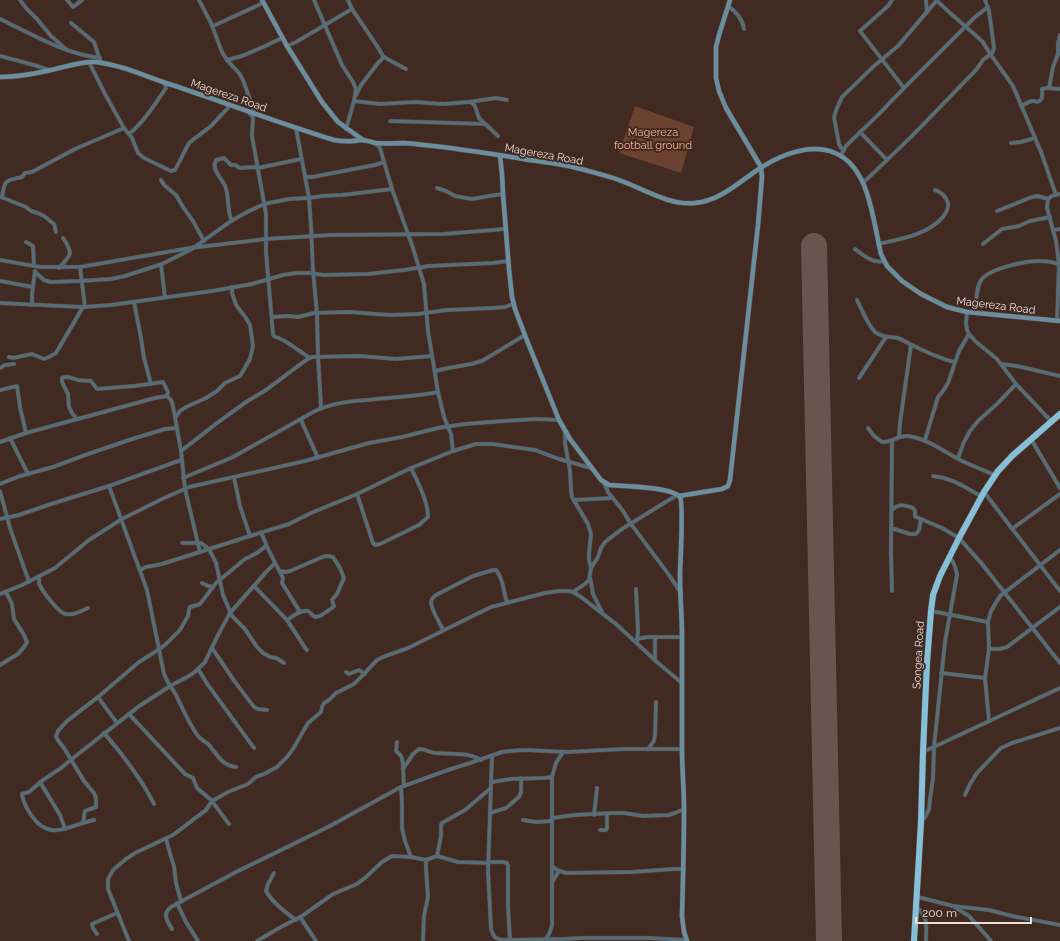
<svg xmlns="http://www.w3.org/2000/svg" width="1060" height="941" viewBox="0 0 1060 941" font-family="Raleway,sans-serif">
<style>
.green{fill:#6b422f}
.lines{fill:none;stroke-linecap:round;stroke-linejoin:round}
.runway{stroke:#69554d;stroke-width:26}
.street-casing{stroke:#5b473e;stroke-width:4.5}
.secondary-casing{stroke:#5b473e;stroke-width:5.5}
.highway-casing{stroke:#5b473e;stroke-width:7}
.street{stroke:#566c77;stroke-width:3.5}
.secondary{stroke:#6a8e9e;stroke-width:4.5}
.highway{stroke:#86bfd8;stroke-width:6}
.labels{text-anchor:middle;stroke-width:4;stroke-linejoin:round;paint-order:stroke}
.street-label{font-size:11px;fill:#ebddd7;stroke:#402a21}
.park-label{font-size:11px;fill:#faaf8e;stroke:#402a21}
</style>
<rect width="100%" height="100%" fill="#402a21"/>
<!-- green -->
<polygon class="green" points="635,106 694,127 681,173 619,153"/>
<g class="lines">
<!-- runway -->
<polyline class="runway" points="814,246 829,941"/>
<defs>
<g id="street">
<polyline points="20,0 26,8 37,19 51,36 67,50"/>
<polyline points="67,0 73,7 82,0"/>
<polyline points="199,0 211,23 222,52 227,60 239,73 243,80 253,108 254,112 249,113 253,117 252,136 266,214 266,252 273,334 274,336 285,341 310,358"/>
<polyline points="314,0 342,65 353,82 356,89 354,101 346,129"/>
<polyline points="348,0 352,9 377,46 383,56 389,60 406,69"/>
<polyline points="892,0 888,6 860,31 904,88"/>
<polyline points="926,0 927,12"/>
<polyline points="936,0 949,12 982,41 991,55 1013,86 1041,152 1056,195"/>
<path d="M728 6C736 12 742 18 744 29"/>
<path d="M0 19C32 34 64 54 100 58"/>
<polyline points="71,23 94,42 100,60"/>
<polyline points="213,26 263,3"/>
<polyline points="287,46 296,42 352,9"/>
<polyline points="0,56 34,65 49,70"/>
<polyline points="227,60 242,56 263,47 282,38"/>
<polyline points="89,62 105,94 124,128 132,138 138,153 144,158 171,171 175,170 189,143 211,126 228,108 227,104"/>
<polyline points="1049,88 1053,67 1058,54 1058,43 1060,35"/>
<polyline points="356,95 361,85 378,63 384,57"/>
<polyline points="354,101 380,104 415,102 443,104 469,102 496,98 507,100"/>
<polyline points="471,102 475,106 479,118 498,136"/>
<path d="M1021 106C1027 104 1030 99 1037 102 1044 100 1042 95 1042 89L1047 88 1060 89"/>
<polyline points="390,121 485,124"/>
<polyline points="296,128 309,198 311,226 313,270 317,314 318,356 321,408"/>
<polyline points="860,132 887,160"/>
<path d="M129 134C144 122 155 104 166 88L164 82"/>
<polyline points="375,143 380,148 392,189 413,248 424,284 428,331 438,392 444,417 451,434 453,451"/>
<polyline points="1011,143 1021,142 1035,138"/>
<polyline points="844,150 841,148 839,144 834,117 837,108 842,97 874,66 898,46 937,0"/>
<polyline points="841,155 846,146 852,140 877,116 904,88 975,17 988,7"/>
<polyline points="305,177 312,177 375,165 384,162"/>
<polyline points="161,180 164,185 176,195 183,207 193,221 204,241"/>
<path d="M863 183 912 136 975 71C978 68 980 64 983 60 988 55 992 57 994 48L989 11 985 0"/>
<polyline points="437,188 446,191 455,196 472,199 489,196 503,194"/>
<polyline points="1,197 26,207 31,211 38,213 44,216 54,224 56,232"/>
<path d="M2 197C5 179 5 181 22 177L25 173 32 172 75 149 124 128"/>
<polyline points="997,211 1032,197 1038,196 1048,199"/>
<path d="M232 221C226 209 230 197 225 186 221 177 211 170 216 160L224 158 231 165H235L240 168 255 167 258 168 301 159"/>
<polyline points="1053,230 1060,229"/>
<polyline points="26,242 33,246 34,266"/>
<path d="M878 244C901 239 927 235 943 217 946 213 949 208 948 203 946 197 941 192 935 190"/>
<polyline points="983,244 1002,229 1019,226 1030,221 1050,217"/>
<path d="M855 249C863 255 873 264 884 261"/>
<polyline points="0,260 40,267 80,267 190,248 266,239 330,235 444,234 505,229"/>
<polyline points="161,265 165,297"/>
<polyline points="80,267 85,307"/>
<path d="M59 268C71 255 74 254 63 238"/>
<polyline points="35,272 44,280 50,282 79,281 111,279 125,276 162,264 192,249 231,221 247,212 264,204 289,199 309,198 322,196 342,195 392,189"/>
<polyline points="0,281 33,287"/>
<path d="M857 300C862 310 867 324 875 332 882 338 890 336 898 338 904 340 907 343 912 345 926 352 940 359 955 362"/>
<polyline points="134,302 141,338 144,358 151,384"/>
<polyline points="0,303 83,307 111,305 212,291 252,284 283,275 296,273 310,273 323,275 368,274 404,270 429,266 493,263 508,261"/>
<polyline points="32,305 32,293 35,271"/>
<polyline points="967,312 966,323 967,330 969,334 975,341 997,359 1016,384 1051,421"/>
<path d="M975 313C977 303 975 288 982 279 989 269 1028 260 1040 261 1047 261 1053 262 1059 264"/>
<polyline points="272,317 288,316 298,317 314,313 349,312 390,315 418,314 447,310 493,308 505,307 513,304"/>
<polyline points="1057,321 1059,264 1056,241 1047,208 1048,199 1052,196 1060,194"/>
<polyline points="9,357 13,358 32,354 44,359 49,357 56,353 83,307"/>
<polyline points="1001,364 1017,366 1060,376"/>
<polyline points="0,368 5,365 14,364"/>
<polyline points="435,371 448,368 471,364 482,361 525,335"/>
<polyline points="859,378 886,337"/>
<polyline points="0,390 17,386 20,407 26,433"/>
<polyline points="175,418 180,411 186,407 206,398 217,391 225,383 240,376 250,359 253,346 250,325 246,318 236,305 232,293 232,287"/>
<path d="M77 419 72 413 69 407 68 394 62 382V378C68 375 72 379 78 380 82 381 87 380 91 381L97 389 134 386 163 382 168 392 167 396"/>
<polyline points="301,420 318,458"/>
<path d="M868 428 874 436 882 442C892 443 897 435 908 436 927 439 942 450 958 459 970 465 983 470 995 475"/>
<polyline points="565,432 565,443 570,471 571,491 572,497 588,524 591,534 589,554 589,560 591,568"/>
<polyline points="899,436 900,423 911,345"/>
<polyline points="10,438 28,474"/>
<polyline points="1031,439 1060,488"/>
<polyline points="925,440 938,397 943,391 948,383 959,351 969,334"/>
<polyline points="892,441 891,552 892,591"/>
<polyline points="0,442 26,433 155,398 167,396 171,400 173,406 181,451 185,489 200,552"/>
<polyline points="181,451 217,423 246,402 266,390 294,369 309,358 312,357 360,356 395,359 432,356"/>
<polyline points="958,458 964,442 970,431 978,421 998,403 1016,384"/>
<path d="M933 476C953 478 964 487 981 496"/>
<polyline points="234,477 240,506 250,536"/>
<path d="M183 478 233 457 315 411C332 403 349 401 367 400 390 397 415 397 438 392"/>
<polyline points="604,483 608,492 623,511 631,524 669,575 681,593"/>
<polyline points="0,484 20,476 53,467 88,454 132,439 165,429 176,428"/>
<path d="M109 486 147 590 164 674C167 682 172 688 176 695 183 709 189 724 198 736 202 741 207 742 210 746 217 755 223 766 236 767"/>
<polyline points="0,491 10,528 29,582"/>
<polyline points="984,492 1060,591"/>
<path d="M357 494 373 543 375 545 380 544 419 525 428 517C428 501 418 483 411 468"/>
<polyline points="574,500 613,498"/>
<path d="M892 510C899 503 904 505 913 508L915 511V516L916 517 942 528 959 538 982 564 1060 663"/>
<polyline points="0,519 19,515 51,504 109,486 181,460"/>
<polyline points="891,528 910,534 916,534 919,530 921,519"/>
<polyline points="1012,529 1060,494"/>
<polyline points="261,532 268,549 283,578 282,583 300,612"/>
<polyline points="182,543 201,543 209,549 216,563 223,595 232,616 245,629 257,647 263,653 270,657 276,658 284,663"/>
<polyline points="140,570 146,567 162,564 250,536 289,524 311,513 357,494 411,468 453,451 476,444 493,444 535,450 559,459 591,468"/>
<path d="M279 571 286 572 290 571 325 556H328L333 557 340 568 344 578 337 594 332 600 334 606 332 608 320 616 315 617C313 616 310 612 308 611 301 609 292 617 287 620"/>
<path d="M39 577C39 579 39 581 39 583 41 590 57 610 63 613 71 617 81 611 88 608"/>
<polyline points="590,578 591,582 593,594 602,612"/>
<polyline points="202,583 208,586 213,587"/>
<polyline points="254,586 287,620 306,649 307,650"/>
<polyline points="636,589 638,630 637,643"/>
<polyline points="573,592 585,584 589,580 591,568 598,557 601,548 605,542 622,529 677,495"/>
<polyline points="0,594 22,585 55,568 89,540 122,519 162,499 189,487 305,461 369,443 402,437 438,428 465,424 504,421 536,419 559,420"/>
<polyline points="931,611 988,622"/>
<path d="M443 630C440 623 432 611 431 603 431 599 433 597 436 595L473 576 493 570H496C504 579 503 592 507 602"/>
<polyline points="637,639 647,637 682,637"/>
<polyline points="212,648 235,682 254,707 258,709 267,710"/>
<polyline points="989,649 1000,649 1007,647 1060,607"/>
<polyline points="655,660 655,637"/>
<polyline points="0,665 18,654 24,647 27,642 24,635 14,619 12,604 6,592"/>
<polyline points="198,669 208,685 254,748"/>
<polyline points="346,672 349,674 359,670 365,674"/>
<polyline points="941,673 985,678"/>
<polyline points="98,697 117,723"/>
<polyline points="129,714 185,774 193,778 197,788 211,800 229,824"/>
<polyline points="989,721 985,678 989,649 988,622 991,611 1000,596 1060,550"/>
<path d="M104 733C123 755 141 778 154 804"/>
<path d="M397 742 396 751C398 753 400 754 401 756 404 759 403 780 404 786"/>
<polyline points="648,749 654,741 655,735 656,702"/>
<polyline points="923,752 1060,688"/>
<path d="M492 756 488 871 491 929C494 937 494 938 502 940L562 939 584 938H647L687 940"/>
<path d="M403 769 413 754 419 749C425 749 429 752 435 753 449 754 469 752 481 760"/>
<polyline points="40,782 60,815 65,829"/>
<polyline points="492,782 511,779 544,778 552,777"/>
<polyline points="401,787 402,804 402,828 405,841 411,857"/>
<polyline points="965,795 970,784 977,773 1001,748 1012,743 1060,728"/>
<polyline points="490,813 506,808 519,797 521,792 521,778"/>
<polyline points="594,815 597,788"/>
<polyline points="552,818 574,815 614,813 624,813 643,816 669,815 675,813 684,809"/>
<path d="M94 820C69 825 50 843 31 815 27 809 23 802 22 794L29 792 43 780 61 768 77 755 138 707 170 686 189 676 196 671 205 662 218 635 230 613 267 571 275 563"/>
<polyline points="523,820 536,822 552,821"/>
<path d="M922 821 926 816 929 809 930 799 933 779 934 747 945 642 957 575C956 567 954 563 950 557"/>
<polyline points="83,822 85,811 96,807 96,798 94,793 84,781 64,748 57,739 56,736 58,731 67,721 98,697 139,662 158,650 166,644 180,630 188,616 189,610 190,607 197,605 200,604 216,583 245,559 257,553 266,546"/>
<polyline points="600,830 606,830 607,828 607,814"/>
<polyline points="166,839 171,857 174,866 176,883 181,901"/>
<polyline points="437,856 441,836 441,825 442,823 465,810 491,788"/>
<polyline points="489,862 504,862 507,863 508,866 508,907 510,940"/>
<polyline points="552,866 557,870 566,873 632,872 674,869 683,869"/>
<path d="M274 873 268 884 266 891C273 903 285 912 296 920"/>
<polyline points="552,882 559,871"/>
<polyline points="918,897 953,906 989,910 1012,916 1060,925"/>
<polyline points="177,903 186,922 198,941"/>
<path d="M917 907C929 919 926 925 926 941"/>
<polyline points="956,908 969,916 991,941"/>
<polyline points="300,917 316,941"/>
<path d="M172 929C167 921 162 914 171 907L236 872 328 827 401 787 448 770 470 763 502 752 510 751 524 750 568 752 623 749H682"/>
<polyline points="97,934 93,928 92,924 117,913"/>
<path d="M545 940C549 935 551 931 552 925V777L556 763 563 752"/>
<polyline points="129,941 108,889 108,879 113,870 126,859 135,853 173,835 206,810 212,801 228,792 248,784 256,777 264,774 277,767 287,757 293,749 308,723 321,712 322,707 324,703 329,700 336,693 354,684 363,675 377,660 383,657 408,648 491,607 545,593 559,591 569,591 573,592 581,597 616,624 658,663 682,683"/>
<polyline points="257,941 281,927 302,916 333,894 357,884 366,877 382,862 392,856 411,857 426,860 437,856 458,862 489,863"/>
<polyline points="423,941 424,916 428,897 426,868 426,860"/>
</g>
<g id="secondary">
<polyline points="262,0 287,46 322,102 338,122 363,140"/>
<path d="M0 77C17 77 34 74 51 70 65 67 81 61 96 62 122 65 147 77 172 85 226 103 279 123 334 140 340 141 346 142 353 141 356 141 359 140 362 140 366 140 371 142 375 143 384 144 394 143 404 143 442 146 480 152 518 158 533 161 548 162 563 165 570 166 577 168 585 170 596 173 608 176 619 180 642 188 669 206 695 203 721 201 741 180 762 167 782 154 812 143 835 153 870 167 873 222 881 254L887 266 902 281 921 294 947 307 967 312 1060 321"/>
<path d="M500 156 502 174 503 194 509 269 512 297 515 309 526 338 559 420 570 439 601 480 609 485C623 486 673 487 680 497 684 503 680 564 680 576 680 596 682 616 682 636 682 674 682 711 682 749 682 769 684 789 684 809 684 845 683 880 682 916L684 932 687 941"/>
<polyline points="679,496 722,489 728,486 730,480 758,225 762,177 761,167 726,108 719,91 716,78 716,47 719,35 730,0"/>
</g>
<polyline id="highway" points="914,941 921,822 923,752 927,662 931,611 933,595 940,576 959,538 984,492 998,471 1012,456 1060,414"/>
</defs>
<!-- street casing -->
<use href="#street" class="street-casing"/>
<!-- secondary casing -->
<use href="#secondary" class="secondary-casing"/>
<!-- highway casing -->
<use href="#highway" class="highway-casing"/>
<!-- street -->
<use href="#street" class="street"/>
<!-- secondary -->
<use href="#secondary" class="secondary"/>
<!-- highway -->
<use href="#highway" class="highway"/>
</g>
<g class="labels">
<!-- street labels -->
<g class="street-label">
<text transform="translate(229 95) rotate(19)" y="4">Magereza Road</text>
<text transform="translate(544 154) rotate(10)" y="4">Magereza Road</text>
<text transform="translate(996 305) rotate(7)" y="4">Magereza Road</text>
<text transform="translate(918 655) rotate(-87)" y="4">Songea Road</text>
</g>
<!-- park labels -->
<g class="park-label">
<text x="653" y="136">Magereza<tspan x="653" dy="13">football ground</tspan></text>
</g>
</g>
<!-- scale -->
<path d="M916 917v6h115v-6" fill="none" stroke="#ebddd7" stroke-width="2"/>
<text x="922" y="917" font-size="12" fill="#ebddd7" stroke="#402a21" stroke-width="3" paint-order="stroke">200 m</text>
</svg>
